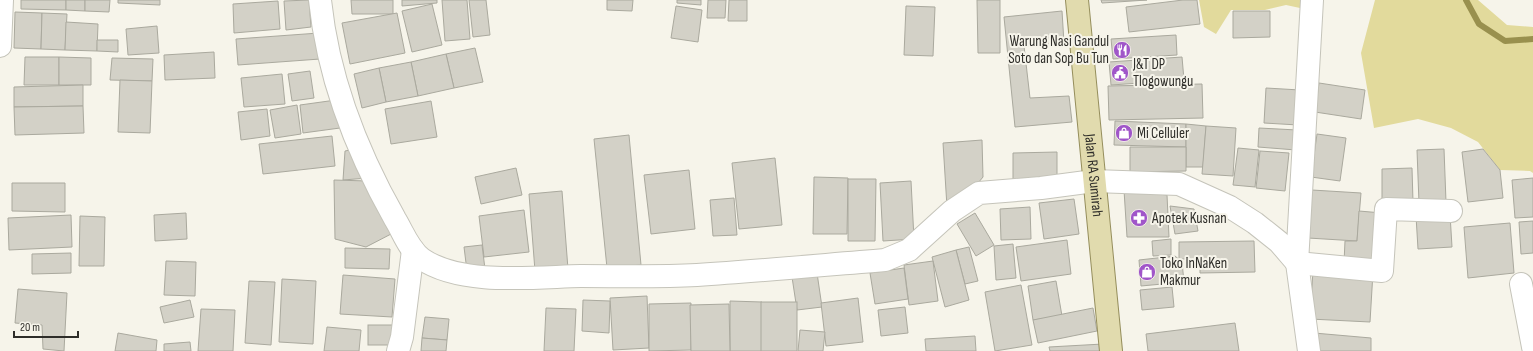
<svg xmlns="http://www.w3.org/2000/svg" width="1533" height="351" viewBox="0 0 1533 351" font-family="'Sofia Sans Condensed',sans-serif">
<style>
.green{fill:#e2da9c}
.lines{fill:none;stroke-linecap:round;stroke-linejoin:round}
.stream{stroke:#99904e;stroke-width:6}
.building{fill:#d3d1c7;stroke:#aaa99e}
.minor-casing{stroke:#c5c4ba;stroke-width:24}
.major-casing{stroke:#958e5c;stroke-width:24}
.minor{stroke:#fff;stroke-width:22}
.major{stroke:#e1dbae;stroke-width:22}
.labels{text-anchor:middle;stroke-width:4;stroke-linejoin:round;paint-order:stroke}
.poi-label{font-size:15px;fill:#2e2d29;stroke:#f6f4ea;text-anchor:start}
.street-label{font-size:15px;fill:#2e2d29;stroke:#f6f4ea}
</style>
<rect width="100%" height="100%" fill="#f6f4ea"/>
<!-- green -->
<g class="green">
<polygon points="1199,0 1303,0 1300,8 1286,5 1265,10 1231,10 1216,34 1204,27"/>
<polygon points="1375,0 1478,0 1507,25 1533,27 1533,173 1530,171 1500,170 1478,142 1451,128 1418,119 1374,128 1361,53"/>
</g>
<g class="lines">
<!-- stream -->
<polyline class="stream" points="1466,0 1479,24 1505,41 1533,39"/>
</g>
<!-- building -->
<g class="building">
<polygon points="21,0 66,0 66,10 21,9"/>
<polygon points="66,0 85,0 85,11 66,10"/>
<polygon points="85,0 110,0 109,12 85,11"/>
<polygon points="118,0 160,0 160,5 118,3"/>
<polygon points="309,0 311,27 286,30 284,1"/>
<polygon points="351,0 393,0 393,14 352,14"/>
<polygon points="402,0 437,0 437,3 402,6"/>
<polygon points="442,0 467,0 470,39 445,41"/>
<polygon points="469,0 486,0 490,35 473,37"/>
<polygon points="607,0 633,0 632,11 607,10"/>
<polygon points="677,0 701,0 701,5 677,3"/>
<polygon points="708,0 726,0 725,18 707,18"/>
<polygon points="729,0 747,0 747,21 728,21"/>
<polygon points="977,0 1000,0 1000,53 978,53"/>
<polygon points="1101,0 1147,0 1102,3"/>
<polygon points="1183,0 1197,0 1200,24 1129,32 1126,7"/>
<polygon points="278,1 280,29 234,33 233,4"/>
<polygon points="432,4 442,45 412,52 402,11"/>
<polygon points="676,6 702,10 698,42 671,38"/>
<polygon points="906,6 935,7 933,56 904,55"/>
<polygon points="1062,11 1064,43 1024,46 1030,98 1069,96 1072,122 1015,127 1004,17"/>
<polygon points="1233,11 1270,11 1270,37 1233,38"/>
<polygon points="15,12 42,13 41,49 14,48"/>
<polygon points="42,13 67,14 65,50 41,49"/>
<polygon points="397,13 405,53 350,64 342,23"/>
<polygon points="66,22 98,24 97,51 65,50"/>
<polygon points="157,26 159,53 128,55 126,29"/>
<polygon points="319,33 320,59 238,65 236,39"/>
<polygon points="1176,35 1177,55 1113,59 1111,39"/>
<polygon points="97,40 118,40 118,52 97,51"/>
<polygon points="475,48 483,82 454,88 446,54"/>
<polygon points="214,52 215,78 165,80 164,55"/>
<polygon points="446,54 454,88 418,96 411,62"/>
<polygon points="25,57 59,57 59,85 24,85"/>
<polygon points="59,57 91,58 91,85 59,85"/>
<polygon points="1182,57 1184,80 1111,85 1109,62"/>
<polygon points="112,58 153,59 152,81 110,80"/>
<polygon points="411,62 418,96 386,102 379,68"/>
<polygon points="379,68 386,102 362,108 354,74"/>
<polygon points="310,71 314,98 292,101 288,74"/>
<polygon points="282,74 285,104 244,107 241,78"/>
<polygon points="120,80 152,81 150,133 118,132"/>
<polygon points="1319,83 1365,90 1361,119 1315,112"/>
<polygon points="1202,84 1203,118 1109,120 1108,86"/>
<polygon points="83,85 83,106 14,107 14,87"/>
<polygon points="1266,88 1300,90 1298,125 1264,123"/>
<polygon points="336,100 340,128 303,133 300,105"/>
<polygon points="431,101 437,137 391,144 385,109"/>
<polygon points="297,105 301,134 275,138 270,110"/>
<polygon points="83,106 84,133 15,135 14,107"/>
<polygon points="267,109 270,136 241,140 238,112"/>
<polygon points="1115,121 1186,124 1186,147 1114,145"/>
<polygon points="1186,124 1206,126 1203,167 1186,167"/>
<polygon points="1206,126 1236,128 1233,176 1202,174"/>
<polygon points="1259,128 1297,130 1296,150 1258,147"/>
<polygon points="1317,134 1346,138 1340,181 1311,177"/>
<polygon points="629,135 641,265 607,268 594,139"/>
<polygon points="332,136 335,166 263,174 259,144"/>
<polygon points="982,140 983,177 969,194 947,207 943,143"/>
<polygon points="1130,147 1186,147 1186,171 1130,172"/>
<polygon points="1238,148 1259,150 1255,187 1233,185"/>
<polygon points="355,149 368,178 343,180 345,151"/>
<polygon points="1444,149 1446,202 1419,203 1417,150"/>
<polygon points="1483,149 1500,170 1503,198 1468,202 1462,152"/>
<polygon points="1260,151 1289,153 1285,191 1256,188"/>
<polygon points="1057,152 1057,180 1013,181 1013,153"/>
<polygon points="775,158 782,225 739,229 732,163"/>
<polygon points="516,168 522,195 481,204 475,177"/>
<polygon points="1412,168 1413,202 1382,203 1382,169"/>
<polygon points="689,170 695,229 651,234 644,175"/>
<polygon points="814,177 848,178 847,234 813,234"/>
<polygon points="1533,178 1533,217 1515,218 1512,180"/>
<polygon points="848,179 876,179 875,241 848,241"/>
<polygon points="334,180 368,181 393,233 366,247 335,239"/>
<polygon points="911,181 914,239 883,241 880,183"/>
<polygon points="12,183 65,183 65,212 12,211"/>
<polygon points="1124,190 1167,195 1169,237 1127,237"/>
<polygon points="1312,190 1361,193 1357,241 1308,238"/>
<polygon points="562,191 568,269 535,271 529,194"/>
<polygon points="734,198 737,235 713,236 710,200"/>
<polygon points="1074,199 1079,234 1044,239 1039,203"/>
<polygon points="1170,206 1194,209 1198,231 1175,234"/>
<polygon points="1030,207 1031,239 1001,240 1000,209"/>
<polygon points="524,210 529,252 484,257 479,216"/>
<polygon points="1359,211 1382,213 1379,265 1344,263 1345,241 1357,241"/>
<polygon points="186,213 187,239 155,241 154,215"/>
<polygon points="975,213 994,245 976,256 957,224"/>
<polygon points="1450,214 1452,247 1418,249 1416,216"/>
<polygon points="71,215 72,247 9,250 8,218"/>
<polygon points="80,216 105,217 104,266 79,266"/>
<polygon points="1533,221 1533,253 1521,254 1519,222"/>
<polygon points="1510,223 1514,273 1468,278 1464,227"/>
<polygon points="1171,239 1171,255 1153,256 1152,241"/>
<polygon points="1067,240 1071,274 1021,281 1016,247"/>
<polygon points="1254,241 1255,272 1200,273 1200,259 1179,259 1179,242"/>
<polygon points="1013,244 1016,278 996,280 994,246"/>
<polygon points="482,245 485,269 467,271 464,247"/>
<polygon points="969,247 978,281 965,284 956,250"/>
<polygon points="345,248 390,249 389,269 345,268"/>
<polygon points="956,250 969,300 945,307 932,257"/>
<polygon points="71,253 71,273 32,274 32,254"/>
<polygon points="1175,256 1182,262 1184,282 1141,286 1139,260"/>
<polygon points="166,261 196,262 195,296 164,295"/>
<polygon points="933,261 938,301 909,305 904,265"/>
<polygon points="904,268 908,299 875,304 870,273"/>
<polygon points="1313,270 1373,272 1370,322 1310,319"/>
<polygon points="817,273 822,307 797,310 792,277"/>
<polygon points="343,275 395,279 392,317 340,314"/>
<polygon points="282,279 316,281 313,344 279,342"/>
<polygon points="249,281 275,282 271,345 245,343"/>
<polygon points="1056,281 1062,316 1033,320 1028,286"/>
<polygon points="1021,285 1032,345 995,351 985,292"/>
<polygon points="1172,287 1174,307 1142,310 1140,290"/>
<polygon points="18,289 67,293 64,351 43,349 42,325 15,323"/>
<polygon points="647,296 649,348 613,350 610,298"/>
<polygon points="858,298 863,342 826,346 821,303"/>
<polygon points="190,300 194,317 164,323 160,307"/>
<polygon points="583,300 610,301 609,333 582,331"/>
<polygon points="730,301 762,302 762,351 730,351"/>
<rect x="761" y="302" width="36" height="49"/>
<polygon points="691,303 691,350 649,351 649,304"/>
<polygon points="729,304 730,351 691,351 690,305"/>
<polygon points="905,307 908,333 881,336 878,310"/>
<polygon points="546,308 576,309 574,351 544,351"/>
<polygon points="1093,308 1097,331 1038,343 1033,320"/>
<polygon points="201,309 235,310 233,351 198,351"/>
<polygon points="425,317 449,319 447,340 422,338"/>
<polygon points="1235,323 1239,351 1148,351 1146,334"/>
<rect x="368" y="325" width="28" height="20"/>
<polygon points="327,327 361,330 359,351 324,351"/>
<polygon points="800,330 825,332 823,351 798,351"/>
<polygon points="118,333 157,340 156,351 115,351"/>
<polygon points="1314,333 1371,338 1371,351 1319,351"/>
<polygon points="975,336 976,351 926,351 925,339"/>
<polygon points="422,338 447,340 446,351 421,351"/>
<polygon points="190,342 191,351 164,351 164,344"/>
<polygon points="1103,344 1103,351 1050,351 1049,347"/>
</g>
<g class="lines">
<defs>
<g id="minor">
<path d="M320 0C328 78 357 152 395 219 403 232 409 250 422 259 461 286 535 277 581 276 620 276 659 277 697 275 760 271 823 265 885 260L909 250 952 211 979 193 1041 188 1094 181 1179 184 1230 207 1255 223 1279 242 1297 263 1382 271 1386 209 1451 211"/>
<polyline points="0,46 2,0"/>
<polyline points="1521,284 1533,347"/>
<polyline points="398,351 402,337 413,250"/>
<polyline points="1309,351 1297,263 1312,0"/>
</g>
<g id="major">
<path id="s1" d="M1077 0 1111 351"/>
</g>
</defs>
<!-- minor casing -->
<use href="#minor" class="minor-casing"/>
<!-- major casing -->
<use href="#major" class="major-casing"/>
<!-- minor -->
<use href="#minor" class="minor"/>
<!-- major -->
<use href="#major" class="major"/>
</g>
<!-- icons -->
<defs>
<symbol id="restaurant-disc" viewBox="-11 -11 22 22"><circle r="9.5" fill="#a056c9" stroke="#f6f4ea"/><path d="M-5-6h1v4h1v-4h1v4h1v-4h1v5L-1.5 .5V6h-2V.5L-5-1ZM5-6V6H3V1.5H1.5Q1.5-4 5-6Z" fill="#fff"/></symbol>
<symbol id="civic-disc" viewBox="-11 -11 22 22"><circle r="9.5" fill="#a056c9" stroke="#f6f4ea"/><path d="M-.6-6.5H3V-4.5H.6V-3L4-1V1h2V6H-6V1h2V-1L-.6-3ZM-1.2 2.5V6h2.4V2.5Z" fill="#fff"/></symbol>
<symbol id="shop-disc" viewBox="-11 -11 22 22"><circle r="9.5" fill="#a056c9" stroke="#f6f4ea"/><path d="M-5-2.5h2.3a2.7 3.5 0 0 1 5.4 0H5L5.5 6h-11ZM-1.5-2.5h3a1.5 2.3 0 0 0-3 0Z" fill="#fff"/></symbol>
<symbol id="pharmacy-disc" viewBox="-11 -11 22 22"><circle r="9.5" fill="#a056c9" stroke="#f6f4ea"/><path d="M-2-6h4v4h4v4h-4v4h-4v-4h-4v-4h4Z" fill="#fff"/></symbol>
</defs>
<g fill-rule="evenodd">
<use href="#restaurant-disc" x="1112" y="40" width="20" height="20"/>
<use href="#civic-disc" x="1110" y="63" width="20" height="20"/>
<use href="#shop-disc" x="1114" y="123" width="20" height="20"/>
<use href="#pharmacy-disc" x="1129" y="208" width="20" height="20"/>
<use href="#shop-disc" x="1137" y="262" width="20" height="20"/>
</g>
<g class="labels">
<!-- poi labels -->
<g class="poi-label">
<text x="1109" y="46" text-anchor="end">Warung Nasi Gandul<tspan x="1109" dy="17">Soto dan Sop Bu Tun</tspan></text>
<text x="1133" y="69">J&amp;T DP<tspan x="1133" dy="17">Tlogowungu</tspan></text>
<text x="1137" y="138">Mi Celluler</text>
<text x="1152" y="223">Apotek Kusnan</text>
<text x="1160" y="268">Toko InNaKen<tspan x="1160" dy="17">Makmur</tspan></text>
</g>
<!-- street labels -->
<g class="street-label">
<text dy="5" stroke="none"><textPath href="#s1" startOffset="176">Jalan RA Sumirah</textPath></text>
</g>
</g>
<!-- scale -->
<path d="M14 331v6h64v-6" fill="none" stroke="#2e2d29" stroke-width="2"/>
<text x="20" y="331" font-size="12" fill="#2e2d29" stroke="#f6f4ea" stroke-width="3" paint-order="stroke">20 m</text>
</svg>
